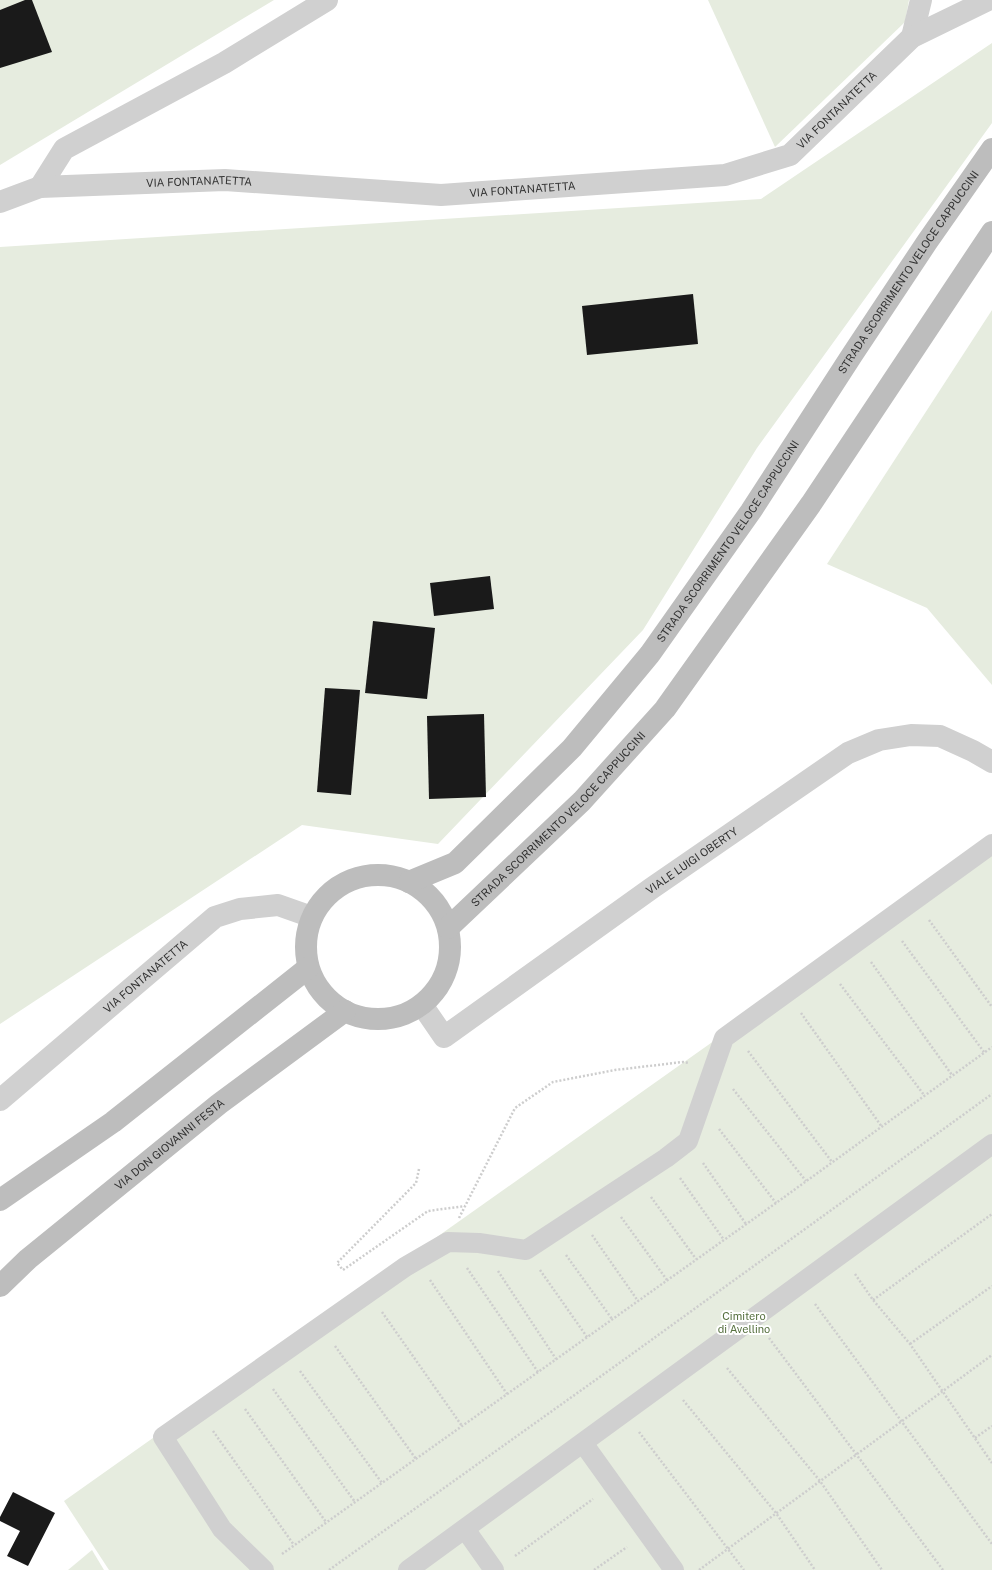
<svg xmlns="http://www.w3.org/2000/svg" width="992" height="1570" viewBox="0 0 992 1570" font-family="'Public Sans',sans-serif">
<style>
.green{fill:#e6ecdf}
.building{fill:#1a1a1a}
.lines{fill:none;stroke-linecap:round;stroke-linejoin:round}
.path{stroke:#cdcdcd;stroke-width:2.5;stroke-dasharray:2 2;stroke-linecap:butt}
.pedestrian{stroke:#d0d0d0;stroke-width:20}
.minor{stroke:#d0d0d0;stroke-width:22}
.tertiary{stroke:#d0d0d0;stroke-width:22}
.secondary{stroke:#bdbdbd;stroke-width:22}
.labels{text-anchor:middle;stroke-width:4;stroke-linejoin:round;paint-order:stroke}
.street-label{font-size:11px;fill:#333;stroke:#fff}
.park-label{font-size:11px;fill:#56703f;stroke:#fff}
</style>
<rect width="100%" height="100%" fill="#fff"/>
<!-- green -->
<g class="green">
<polygon points="0,0 274,0 0,165"/>
<polygon points="708,0 909,0 905,22 775,147"/>
<polygon points="992,43 992,123 757,448 643,630 438,844 302,825 0,1024 0,247 761,199"/>
<polygon points="992,310 992,685 927,608 827,564"/>
<polygon points="992,844 992,1570 109,1570 64,1501"/>
<polygon points="92,1550 104,1570 68,1570"/>
</g>
<!-- building -->
<g class="building">
<polygon points="25,0 32,0 52,52 0,68 0,10"/>
<polygon points="693,294 698,344 587,355 582,306"/>
<polygon points="490,576 494,609 434,616 430,583"/>
<polygon points="373,621 435,628 427,699 365,693"/>
<polygon points="325,688 360,690 351,795 317,792"/>
<polygon points="484,714 486,797 429,799 427,716"/>
<polygon points="13,1492 55,1513 28,1566 7,1556 20,1531 0,1521 0,1517"/>
</g>
<g class="lines">
<!-- path -->
<g class="path">
<polyline points="929,920 992,1007"/>
<polyline points="902,941 984,1052"/>
<polyline points="871,962 952,1075"/>
<polyline points="840,984 924,1095"/>
<polyline points="801,1013 882,1127"/>
<polyline points="748,1051 832,1162"/>
<polyline points="733,1089 806,1181"/>
<polyline points="719,1129 776,1203"/>
<polyline points="703,1163 746,1224"/>
<polyline points="419,1169 416,1183 337,1263 343,1270 428,1211 465,1206"/>
<polyline points="680,1178 724,1240"/>
<polyline points="651,1197 696,1259"/>
<polyline points="621,1217 667,1280"/>
<polyline points="459,1218 515,1108 553,1082 615,1070 683,1062 689,1063"/>
<polyline points="592,1235 638,1301"/>
<polyline points="566,1255 612,1319"/>
<polyline points="467,1268 538,1372"/>
<polyline points="540,1270 587,1337"/>
<polyline points="498,1271 556,1359"/>
<polyline points="855,1274 873,1300 910,1344 992,1463"/>
<polyline points="430,1280 507,1394"/>
<polyline points="873,1300 992,1214"/>
<polyline points="815,1304 992,1544"/>
<polyline points="382,1312 462,1426"/>
<polyline points="769,1338 943,1570"/>
<polyline points="910,1344 992,1286"/>
<polyline points="335,1346 416,1459"/>
<polyline points="727,1368 820,1481 882,1570"/>
<polyline points="300,1371 382,1483"/>
<polyline points="273,1389 355,1502"/>
<polyline points="683,1400 776,1513 815,1570"/>
<polyline points="245,1409 326,1522"/>
<polyline points="213,1431 294,1545"/>
<polyline points="639,1432 744,1570"/>
<polyline points="975,1438 992,1426"/>
<polyline points="282,1554 776,1203 992,1047"/>
<polyline points="515,1556 593,1499"/>
<polyline points="329,1570 625,1359 992,1094"/>
<polyline points="594,1570 627,1547"/>
<polyline points="699,1570 992,1355"/>
</g>
<!-- pedestrian -->
<g class="pedestrian">
<polyline points="583,1443 674,1570"/>
<polyline points="465,1529 494,1570"/>
<polyline points="264,1570 222,1529 163,1437 405,1267 448,1242 479,1243 526,1250 666,1158 688,1141 724,1038 992,844"/>
<polyline points="408,1570 992,1144"/>
</g>
<!-- minor -->
<g class="minor">
<polyline points="912,37 921,0"/>
<polyline points="40,187 64,149 224,63 327,0"/>
<path id="s1" d="M0 202 40 187 225 180 441 195 725 175 790 155 912 37 988 0"/>
</g>
<!-- tertiary -->
<g class="tertiary">
<path id="s2" d="M422 1005 444 1037 652 888 848 753 879 740 911 735 940 736 973 751 992 762"/>
<path id="s3" d="M0 1100 215 917 240 909 278 905 312 917"/>
</g>
<!-- secondary -->
<g class="secondary">
<circle cx="378" cy="947" r="72"/>
<path id="s4" d="M409 882 455 863 572 748 650 654 751 511 852 355 927 242 992 149"/>
<path id="s5" d="M448 928 582 801 665 709 811 504 992 232"/>
<polyline points="0,1200 113,1122 308,968"/>
<path id="s6" d="M0 1286 28 1259 219 1104 345 1011"/>
</g>
</g>
<g class="labels">
<!-- street labels -->
<g class="street-label">
<text dy="4" stroke="none"><textPath href="#s1" startOffset="862">VIA FONTANATETTA</textPath></text>
<text dy="4" stroke="none"><textPath href="#s1" startOffset="202">VIA FONTANATETTA</textPath></text>
<text dy="4" stroke="none"><textPath href="#s1" startOffset="526">VIA FONTANATETTA</textPath></text>
<text dy="4" stroke="none"><textPath href="#s4" startOffset="797">STRADA SCORRIMENTO VELOCE CAPPUCCINI</textPath></text>
<text dy="4" stroke="none"><textPath href="#s4" startOffset="473">STRADA SCORRIMENTO VELOCE CAPPUCCINI</textPath></text>
<text dy="4" stroke="none"><textPath href="#s5" startOffset="155">STRADA SCORRIMENTO VELOCE CAPPUCCINI</textPath></text>
<text dy="4" stroke="none"><textPath href="#s2" startOffset="343">VIALE LUIGI OBERTY</textPath></text>
<text dy="4" stroke="none"><textPath href="#s3" startOffset="191">VIA FONTANATETTA</textPath></text>
<text dy="4" stroke="none"><textPath href="#s6" startOffset="221">VIA DON GIOVANNI FESTA</textPath></text>
</g>
<!-- park labels -->
<g class="park-label">
<text x="744" y="1320">Cimitero<tspan x="744" dy="13">di Avellino</tspan></text>
</g>
</g>
</svg>
